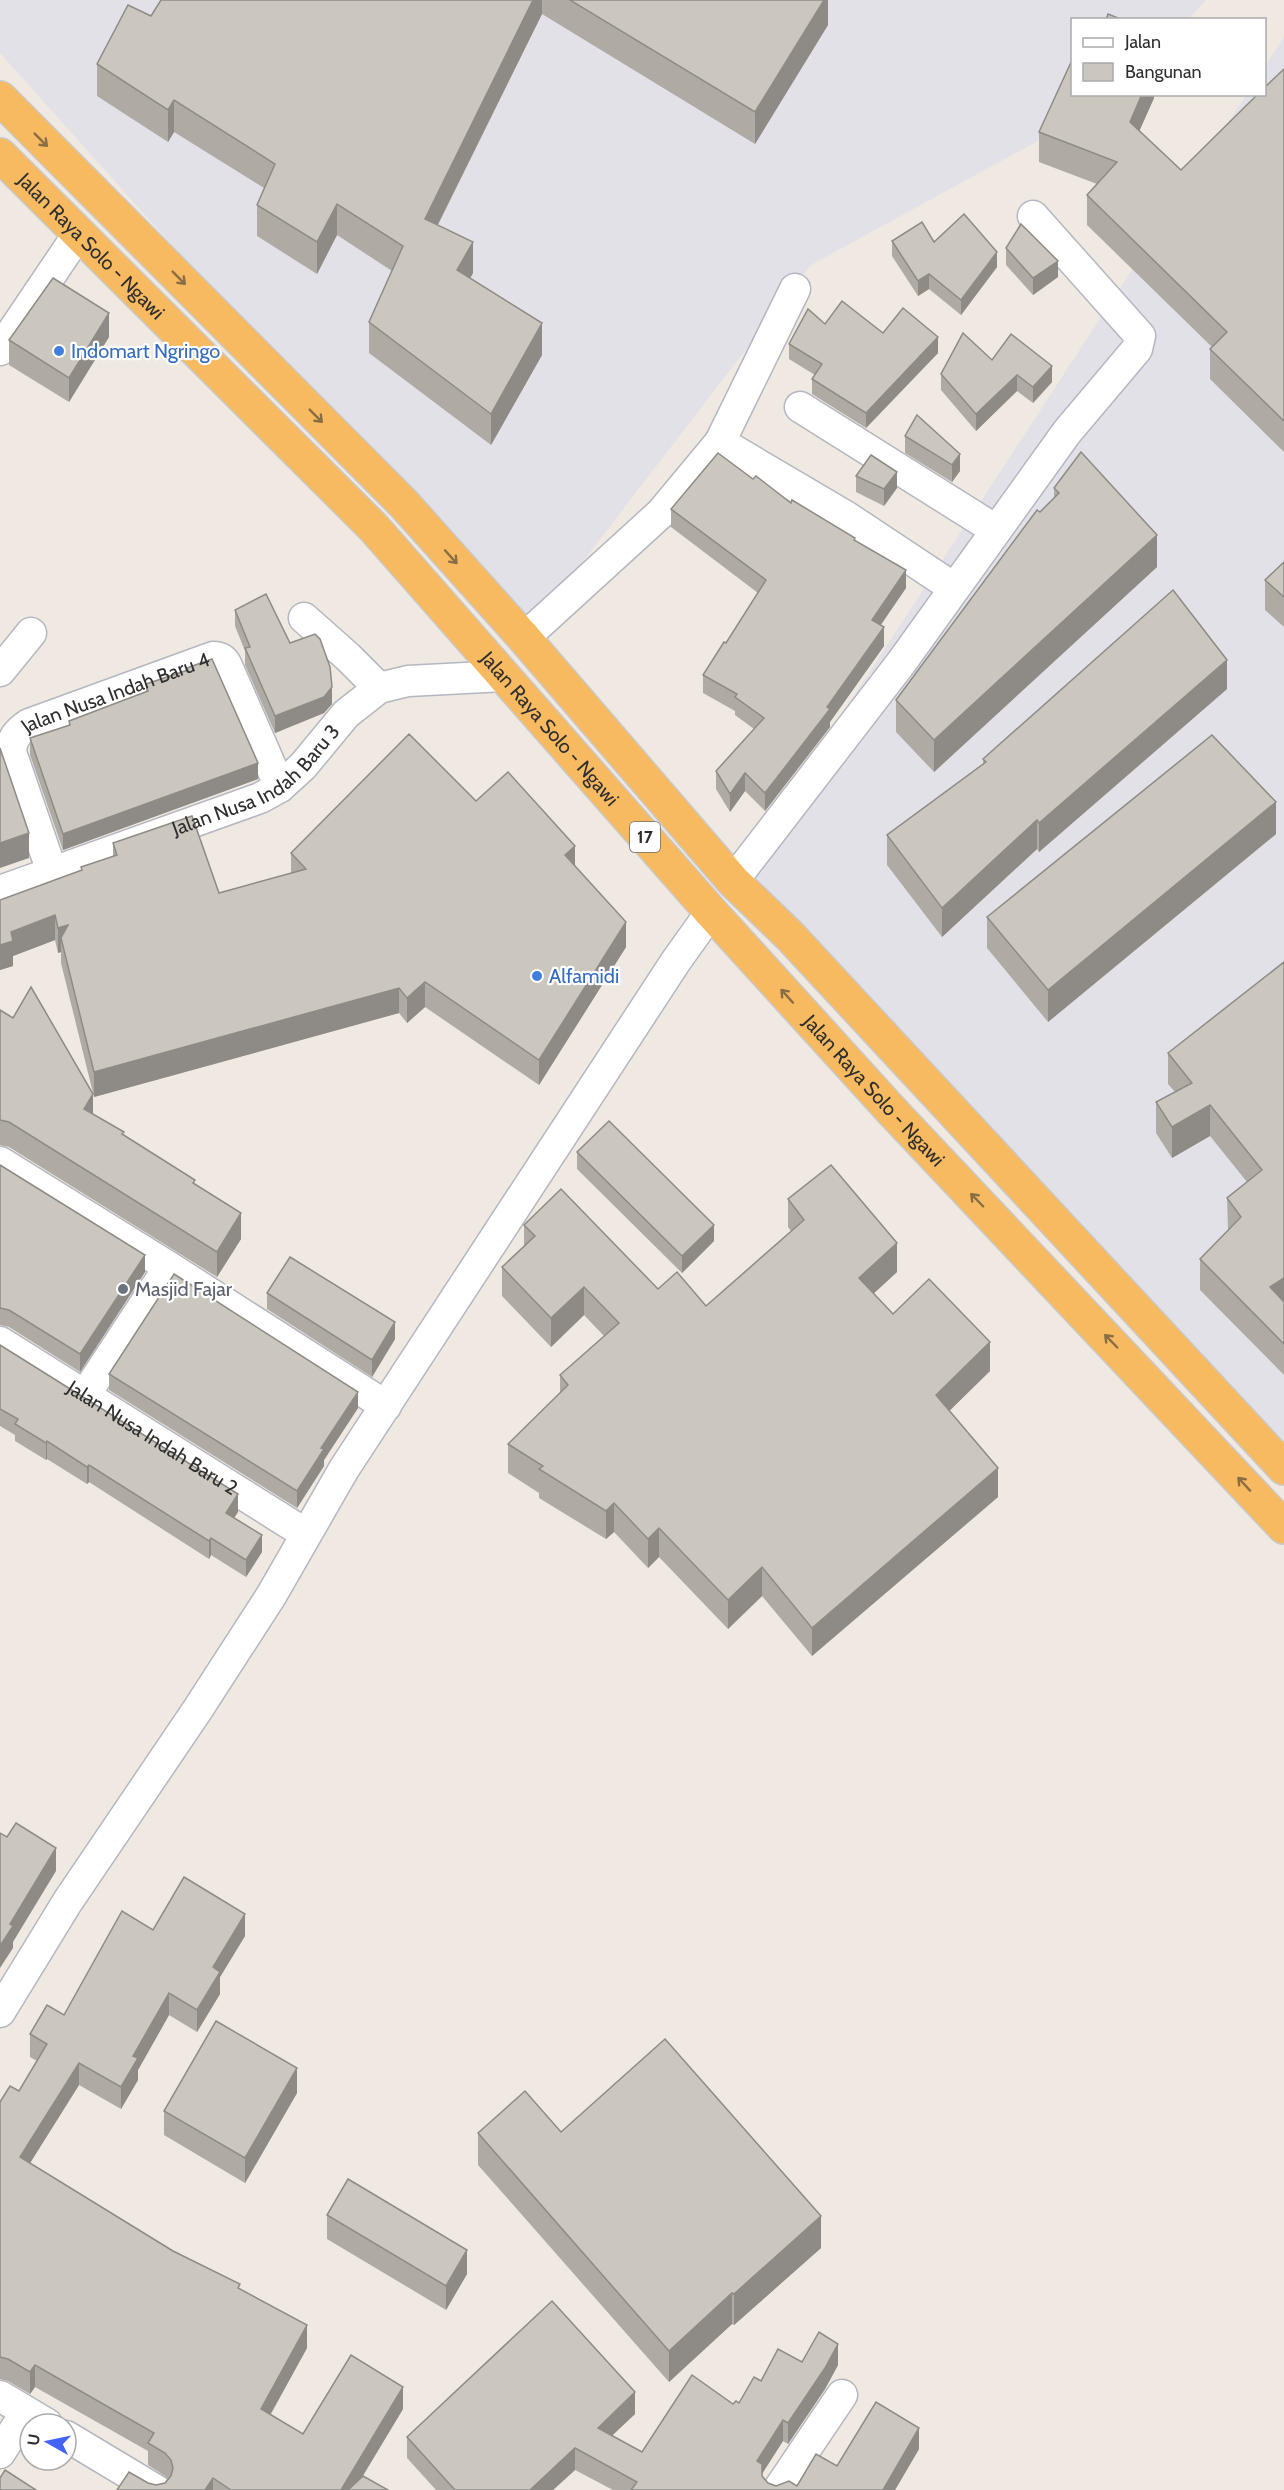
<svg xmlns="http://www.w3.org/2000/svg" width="1284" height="2490" viewBox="0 0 1284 2490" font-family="Cabin,sans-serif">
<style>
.industrial{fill:#e3e1e8}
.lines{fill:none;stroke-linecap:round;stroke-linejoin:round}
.minor-casing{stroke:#b4b7c1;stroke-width:33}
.trunk-casing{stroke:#c9c9c9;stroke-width:36}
.minor{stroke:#fff;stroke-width:30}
.trunk{stroke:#f8ba60;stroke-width:33}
.wall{fill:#afaba4}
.shaded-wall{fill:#8e8b86}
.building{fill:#cbc7bf;stroke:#8e8b86;stroke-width:1.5}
.oneway{stroke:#896d44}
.shop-dot{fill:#3f7fe0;stroke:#fff;stroke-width:2}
.worship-dot{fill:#6b7280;stroke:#fff;stroke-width:2}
.labels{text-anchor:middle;stroke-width:4.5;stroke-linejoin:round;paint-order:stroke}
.shield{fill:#fff;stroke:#6d6d6d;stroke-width:1.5}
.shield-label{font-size:18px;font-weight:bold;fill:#2e2e2e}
.street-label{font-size:20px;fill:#2e2e2e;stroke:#fff}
.shop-label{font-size:20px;fill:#366cbe;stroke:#fff;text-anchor:start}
.worship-label{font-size:20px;fill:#5b616d;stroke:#fff;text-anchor:start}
</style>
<rect width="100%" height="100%" fill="#efe9e1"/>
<!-- industrial -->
<g class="industrial">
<polygon points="0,0 1206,0 1188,19 1072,20 1072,94 1122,95 811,265 524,638 0,53"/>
<polygon points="1284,37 1284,1444 733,881 1246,95 1264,94 1265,66"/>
</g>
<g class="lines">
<defs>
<g id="minor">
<polyline points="0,350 79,233"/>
<polyline points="800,407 996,530"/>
<polyline points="720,442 847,517 954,588"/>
<polyline points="304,618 348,657 379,688"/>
<polyline points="524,638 661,513 720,442 795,289"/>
<polyline points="0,671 31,633"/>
<path id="s1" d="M52 872 11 752C12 738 17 732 29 724L213 657C220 657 224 659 227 666L280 787"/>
<polyline points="733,881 901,663 1067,432 1137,349 1140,336 1033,216"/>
<path id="s2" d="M0 891 260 798 280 787 303 766 346 714 379 688 408 681 504 676"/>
<polyline points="0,1162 169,1267 386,1406"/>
<path id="s3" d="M0 1342 306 1534"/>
<polyline points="85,1395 169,1267"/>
<polyline points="0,2012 68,1901 198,1709 271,1596 344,1469 676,961 711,912"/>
<polyline points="0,2396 47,2424"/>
<polyline points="66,2436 156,2490"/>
<polyline points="0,2453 26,2412"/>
<polyline points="778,2490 842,2395"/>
</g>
<g id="trunk">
<polyline points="0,98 404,504 524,638 733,881 790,936 1284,1468"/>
<path id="s4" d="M0 155 374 528 711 912 891 1110 1284 1527"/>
</g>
</defs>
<!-- minor casing -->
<use href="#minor" class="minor-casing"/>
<!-- trunk casing -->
<use href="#trunk" class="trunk-casing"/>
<!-- minor -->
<use href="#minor" class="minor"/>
<!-- trunk -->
<use href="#trunk" class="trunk"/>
</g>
<!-- wall -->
<g class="wall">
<polygon points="161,0 828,0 828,25 755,144 542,14 438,225 473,273 470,278 542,355 491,445 369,353 369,322 392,271 337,235 317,274 257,236 257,205 264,188 174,132 168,142 97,96 97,64 151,16"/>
<polygon points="1284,69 1284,452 1210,379 1210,349 1212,347 1087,225 1087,195 1097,184 1039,162 1039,132 1154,94 1154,98 1139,131 1181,170"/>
<polygon points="892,241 934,242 997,267 961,315 929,289 918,296 892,256"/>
<polygon points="1006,248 1058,277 1033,295 1006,265"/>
<polygon points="825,324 883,333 938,353 866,428 812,394 812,379 815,375 789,359 789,344"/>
<polygon points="109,337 69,402 9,365 9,340"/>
<polygon points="992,360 1052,382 1033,403 1017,391 976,431 941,390 941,374"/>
<polygon points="905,436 960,471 952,482 905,453"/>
<polygon points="856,476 897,488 884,506 856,492"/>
<polygon points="753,479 791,503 855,541 906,588 880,625 884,646 830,722 830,727 765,811 745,791 730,812 716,789 716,771 754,729 735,715 735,711 703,693 703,675 726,643 758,593 671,527 671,509"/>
<polygon points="1054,488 1157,567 934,772 896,732 896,700 1040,512 1054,498"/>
<polygon points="1284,562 1284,627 1265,610 1265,580"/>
<polygon points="235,610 290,643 332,704 324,713 275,733 245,665 245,651 235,626"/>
<polygon points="187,668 258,779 63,850 30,755 30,738 69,725 69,721 146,692 146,684 187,671"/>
<polygon points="1227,689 1039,852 1037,849 942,937 887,865 887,835 983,764 983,759"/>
<polygon points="476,801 575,865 626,947 539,1085 425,1007 407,1023 399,1013 94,1097 61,963 61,952 58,953 55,940 13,956 13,966 0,970 81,870 81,867 113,856 113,843 219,893 291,873 291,853"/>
<polygon points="1276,834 1048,1022 987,948 987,917"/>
<polygon points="1284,962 1284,1375 1200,1290 1200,1259 1228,1230 1227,1198 1247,1182 1210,1136 1172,1158 1156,1133 1156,1102 1175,1092 1168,1084 1168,1053"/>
<polygon points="0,1010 93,1114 195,1185 241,1239 217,1277 9,1147 0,1145"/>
<polygon points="577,1152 714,1241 682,1273 577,1169"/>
<polygon points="0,1165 145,1272 80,1372 9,1327 0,1325"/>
<polygon points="788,1199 897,1272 873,1294 893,1314 990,1371 949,1411 998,1497 812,1656 762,1596 728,1629 659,1557 648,1568 614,1532 606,1539 539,1498 539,1493 508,1473 508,1444 560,1394 560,1375 604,1336 584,1315 551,1347 502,1296 502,1267 524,1247 524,1225 658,1289 706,1306 791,1231 788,1227"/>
<polygon points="267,1293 395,1339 372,1377 267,1309"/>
<polygon points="0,1345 238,1512 234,1518 262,1552 246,1577 211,1555 209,1559 89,1482 87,1484 47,1459 46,1460 15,1441 15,1435 0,1426"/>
<polygon points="109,1374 358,1408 324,1460 324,1466 297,1508 109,1390"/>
<polygon points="153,1930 245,1936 220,1977 220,1994 197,2032 169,2015 138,2070 138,2080 121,2109 79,2085 30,2163 173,2251 240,2289 307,2348 271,2414 303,2434 403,2409 363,2476 388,2490 117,2490 148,2483 156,2485 165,2483 168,2479 165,2476 148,2465 148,2451 35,2387 30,2394 8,2381 0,2379 0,2102 19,2091 37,2061 30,2057 30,2034 64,2015"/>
<polygon points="297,2093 245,2183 164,2135 164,2111"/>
<polygon points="478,2133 821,2248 734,2325 732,2324 669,2382 478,2165"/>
<polygon points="327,2215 467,2274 446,2310 327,2239"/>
<polygon points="802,2362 838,2365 825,2389 788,2444 783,2441 762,2473 762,2476 768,2483 776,2486 797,2486 837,2466 919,2449 895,2490 613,2490 575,2470 553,2490 436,2490 407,2458 407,2437 635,2414 612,2435 642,2452 733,2404 739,2403 761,2381"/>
</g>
<!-- shaded-wall -->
<g class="shaded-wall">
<polygon points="533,0 542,0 542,14 425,250 425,219"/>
<polygon points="824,0 828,0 828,25 755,144 755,112"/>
<polygon points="1142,94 1154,94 1154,98 1130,152 1130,122"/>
<polygon points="174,100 174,132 168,142 168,110"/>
<polygon points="337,204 337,235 317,274 317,242"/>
<polygon points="473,242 473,273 457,301 457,270"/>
<polygon points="997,252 997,267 961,315 961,300"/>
<polygon points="1058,261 1058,277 1033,295 1033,278"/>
<polygon points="929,274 929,289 918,296 918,281"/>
<polygon points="109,313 109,337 69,402 69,378"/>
<polygon points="542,323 542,355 491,445 491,414"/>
<polygon points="938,337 938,353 866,428 866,413"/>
<polygon points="1052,366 1052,382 1033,403 1033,387"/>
<polygon points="1017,375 1017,391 976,431 976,414"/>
<polygon points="960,454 960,471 952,482 952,465"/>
<polygon points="897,472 897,488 884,506 884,489"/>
<polygon points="1157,535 1157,567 934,772 934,740"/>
<polygon points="906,570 906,588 872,638 872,620"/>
<polygon points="884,627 884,646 830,722 830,727 765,811 765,793"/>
<polygon points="1227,660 1227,689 1039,852 1039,823"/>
<polygon points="332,687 332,704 324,713 275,733 275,716"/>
<polygon points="258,763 258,779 63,850 63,834"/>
<polygon points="745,773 745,791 730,812 730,794"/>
<polygon points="1276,802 1276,834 1048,1022 1048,990"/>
<polygon points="1037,820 1037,849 942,937 942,908"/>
<polygon points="29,833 29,858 0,868 0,843"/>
<polygon points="575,846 575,872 565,855"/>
<polygon points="55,915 55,940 13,956 13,966 0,970 0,945 11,932"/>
<polygon points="626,922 626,947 539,1085 539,1060"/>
<polygon points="68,925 61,938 61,952 58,953 58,928"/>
<polygon points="425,982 425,1007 407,1023 407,998"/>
<polygon points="399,988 399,1013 94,1097 94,1072"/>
<polygon points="93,1094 93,1119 84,1109"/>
<polygon points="1210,1105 1210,1136 1172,1158 1172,1127"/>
<polygon points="241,1213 241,1239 217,1277 217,1252"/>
<polygon points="714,1225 714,1241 682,1273 682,1256"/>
<polygon points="897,1243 897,1272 859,1307 859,1278"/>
<polygon points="145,1255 145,1272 80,1372 80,1354"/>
<polygon points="1284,1278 1284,1309 1270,1287"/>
<polygon points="584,1287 584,1315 551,1347 551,1318"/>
<polygon points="395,1322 395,1339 372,1377 372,1360"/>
<polygon points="990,1342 990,1371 936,1424 936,1395"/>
<polygon points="358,1392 358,1408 324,1460 324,1466 297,1508 297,1491 321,1448"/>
<polygon points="47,1441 47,1459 46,1460 46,1443"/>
<polygon points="89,1465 89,1482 87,1484 87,1467"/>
<polygon points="998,1468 998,1497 812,1656 812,1628"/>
<polygon points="238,1494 238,1512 226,1530 226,1513"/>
<polygon points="614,1503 614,1532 606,1539 606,1511"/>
<polygon points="659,1528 659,1557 648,1568 648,1539"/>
<polygon points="262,1535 262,1552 246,1577 246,1560"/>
<polygon points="211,1538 211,1555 209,1559 209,1541"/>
<polygon points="762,1567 762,1596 728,1629 728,1600"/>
<polygon points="56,1848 56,1871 13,1942 13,1948 0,1968 0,1946 10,1924"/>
<polygon points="245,1914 245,1936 220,1977 220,1994 197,2032 197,2010 213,1967"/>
<polygon points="169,1993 169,2015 138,2070 138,2080 121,2109 121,2087 133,2056"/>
<polygon points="79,2063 79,2085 20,2179 20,2157"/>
<polygon points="297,2068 297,2093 245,2183 245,2158"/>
<polygon points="821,2216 821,2248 734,2325 734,2294"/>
<polygon points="467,2250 467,2274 446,2310 446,2286"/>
<polygon points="732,2293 732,2324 669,2382 669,2351"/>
<polygon points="307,2325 307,2348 261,2431 261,2409"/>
<polygon points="838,2344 838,2365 825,2389 788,2444 788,2423"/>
<polygon points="35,2365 35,2387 30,2394 30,2372"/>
<polygon points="403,2387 403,2409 354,2490 341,2490"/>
<polygon points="635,2392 635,2414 598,2449 598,2428"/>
<polygon points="783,2420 783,2441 757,2482 757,2461"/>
<polygon points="919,2428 919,2449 895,2490 883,2490"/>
<polygon points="575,2448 575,2470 553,2490 530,2490"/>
<polygon points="213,2478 213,2490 205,2490"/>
</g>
<!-- building -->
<g class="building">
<polygon points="161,0 533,0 425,219 473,242 457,270 542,323 491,414 369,322 403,246 337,204 317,242 257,205 275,164 174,100 168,110 97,64 128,5 151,16"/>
<polygon points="570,0 824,0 755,112"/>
<polygon points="1108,14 1123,20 1106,20"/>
<polygon points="1072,60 1072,94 1142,94 1130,122 1181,170 1258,94 1264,94 1264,88 1284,69 1284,421 1210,349 1227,332 1087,195 1117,162 1039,132"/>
<polygon points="964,214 997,252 961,300 929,274 918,281 892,241 922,222 934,242"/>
<polygon points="1021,224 1058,261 1033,278 1006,248"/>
<polygon points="53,278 109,313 69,378 9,340"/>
<polygon points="842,301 883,333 903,308 938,337 866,413 812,379 822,364 789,344 808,309 825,324"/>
<polygon points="963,333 992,360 1011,334 1052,366 1033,387 1017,375 976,414 941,374"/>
<polygon points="917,415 960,454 952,465 905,436"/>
<polygon points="1081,452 1157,535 934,740 896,700 1037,510 1040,512 1059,493 1054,488"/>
<polygon points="718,453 753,479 756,476 791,503 792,500 855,538 854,540 906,570 872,620 884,627 827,707 830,709 765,793 745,773 730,794 716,771 764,718 735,697 737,694 703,675 724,642 726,643 766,580 671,509"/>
<polygon points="871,455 897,472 884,489 856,476"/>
<polygon points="1284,562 1284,597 1265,580"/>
<polygon points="1173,590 1227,660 1039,823 1037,820 942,908 887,835 986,762 983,759"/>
<polygon points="266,594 290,643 315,634 320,639 330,667 332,687 324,697 275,716 245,648 250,647 235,610"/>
<polygon points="212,659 258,763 63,834 30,738 70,725 69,721 148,691 146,684 188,670 187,668"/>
<polygon points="409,734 476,801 508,772 575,846 565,855 626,922 539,1060 425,982 407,998 399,988 94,1072 61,938 68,925 58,928 55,915 11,932 13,941 0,945 0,900 82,870 81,867 117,855 113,843 192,816 219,893 306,869 291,853"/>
<polygon points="1212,735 1276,802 1048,990 987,917"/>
<polygon points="0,748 29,833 0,843"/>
<polygon points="1284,962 1284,1278 1270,1287 1284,1302 1284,1344 1200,1259 1241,1217 1227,1198 1262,1170 1210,1105 1172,1127 1156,1102 1192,1083 1168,1053"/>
<polygon points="31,987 93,1094 84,1109 124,1132 122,1134 195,1180 193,1183 241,1213 217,1252 9,1122 0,1120 0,1010 13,1018"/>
<polygon points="609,1121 714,1225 682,1256 577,1152"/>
<polygon points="0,1165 145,1255 80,1354 9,1310 0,1308"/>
<polygon points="831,1165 897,1243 859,1278 893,1314 929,1279 990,1342 936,1395 998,1468 812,1628 762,1567 728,1600 659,1528 648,1539 614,1503 606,1511 539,1469 543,1466 508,1444 568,1385 560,1375 619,1323 584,1287 551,1318 502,1267 535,1236 524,1225 561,1189 658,1289 677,1272 706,1306 804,1220 788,1199"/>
<polygon points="290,1257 395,1322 372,1360 267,1293"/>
<polygon points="174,1274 358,1392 321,1448 324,1449 297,1491 109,1374"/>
<polygon points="0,1345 238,1494 226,1513 262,1535 246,1560 211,1538 209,1541 89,1465 87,1467 47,1441 46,1443 15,1424 18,1419 0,1409"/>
<polygon points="16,1823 56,1848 10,1924 13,1926 0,1946 0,1833 7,1837"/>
<polygon points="184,1877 245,1914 213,1967 220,1972 197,2010 169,1993 133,2056 138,2058 121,2087 79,2063 20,2157 173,2251 240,2284 238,2288 307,2325 261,2409 303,2434 351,2355 403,2387 341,2490 231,2490 213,2478 205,2490 117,2490 129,2472 148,2483 156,2485 165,2483 171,2476 173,2468 171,2460 165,2453 148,2443 154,2433 35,2365 30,2372 8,2359 0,2357 0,2102 10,2086 19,2091 47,2044 30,2034 47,2005 64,2015 122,1911 153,1930"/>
<polygon points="216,2021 297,2068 245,2158 164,2111"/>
<polygon points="665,2039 821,2216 734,2294 732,2293 669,2351 478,2133 525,2091 561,2132"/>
<polygon points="348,2179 467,2250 446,2286 327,2215"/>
<polygon points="552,2301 635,2392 598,2428 642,2452 692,2375 733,2404 736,2401 739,2403 754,2377 761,2381 778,2349 802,2362 819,2332 838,2344 825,2368 788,2423 783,2420 757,2461 762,2464 762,2476 768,2483 776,2486 789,2481 797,2486 816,2454 837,2466 876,2402 919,2428 883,2490 631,2490 637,2482 575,2448 530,2490 455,2490 407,2437"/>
<polygon points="5,2470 36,2490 0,2490 0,2478"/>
<polygon points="363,2476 388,2490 348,2490"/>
</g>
<!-- one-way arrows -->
<defs><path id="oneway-shaft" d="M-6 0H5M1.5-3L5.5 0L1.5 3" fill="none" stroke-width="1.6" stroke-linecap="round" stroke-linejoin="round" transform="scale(1.5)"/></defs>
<g class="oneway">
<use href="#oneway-shaft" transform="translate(41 140) rotate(45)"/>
<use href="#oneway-shaft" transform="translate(179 278) rotate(45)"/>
<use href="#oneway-shaft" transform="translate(316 416) rotate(45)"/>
<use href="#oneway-shaft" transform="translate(451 557) rotate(48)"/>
<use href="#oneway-shaft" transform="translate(787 996) rotate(-132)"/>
<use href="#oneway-shaft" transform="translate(977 1200) rotate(-134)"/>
<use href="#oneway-shaft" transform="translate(1111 1341) rotate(-134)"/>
<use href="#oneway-shaft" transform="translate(1244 1484) rotate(-133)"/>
</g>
<!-- markers -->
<g class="shop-dot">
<circle cx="59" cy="351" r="6"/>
<circle cx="537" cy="976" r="6"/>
</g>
<circle class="worship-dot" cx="123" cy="1289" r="6"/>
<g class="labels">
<!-- shield labels -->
<rect class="shield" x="630" y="822" width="30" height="30" rx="4.5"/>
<g class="shield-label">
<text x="645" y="843">17</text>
</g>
<!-- street labels -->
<g class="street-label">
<text dy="7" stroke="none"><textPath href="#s4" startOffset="129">Jalan Raya Solo - Ngawi</textPath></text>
<text dy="7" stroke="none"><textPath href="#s1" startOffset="254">Jalan Nusa Indah Baru 4</textPath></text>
<text dy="7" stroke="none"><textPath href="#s4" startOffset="795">Jalan Raya Solo - Ngawi</textPath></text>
<text dy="7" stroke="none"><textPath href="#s2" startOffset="282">Jalan Nusa Indah Baru 3</textPath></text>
<text dy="7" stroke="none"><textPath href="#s4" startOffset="1281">Jalan Raya Solo - Ngawi</textPath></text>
<text dy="7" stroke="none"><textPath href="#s3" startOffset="180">Jalan Nusa Indah Baru 2</textPath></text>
</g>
<!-- shop labels -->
<g class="shop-label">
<text x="71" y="358">Indomart Ngringo</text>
<text x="549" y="983">Alfamidi</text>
</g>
<!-- worship labels -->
<g class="worship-label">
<text x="135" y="1296">Masjid Fajar</text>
</g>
</g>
<!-- legend -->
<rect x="1071" y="18" width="195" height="78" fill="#ffffff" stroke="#ababab" stroke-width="1.5"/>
<rect x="1083" y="38" width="30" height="9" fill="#ffffff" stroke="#ababab" stroke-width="1.5"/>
<text x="1125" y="48" font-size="18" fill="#2e2e2e">Jalan</text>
<rect x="1083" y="63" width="30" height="18" fill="#cbc7bf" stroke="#ababab" stroke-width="1.5"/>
<text x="1125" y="78" font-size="18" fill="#2e2e2e">Bangunan</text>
<!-- north arrow -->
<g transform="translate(48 2442) rotate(279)"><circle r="28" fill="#ffffff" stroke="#ababab" stroke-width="1.5"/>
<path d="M0-4.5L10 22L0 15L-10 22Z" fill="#4264fb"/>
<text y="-9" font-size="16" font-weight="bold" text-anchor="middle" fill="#2e2e2e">U</text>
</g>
</svg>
